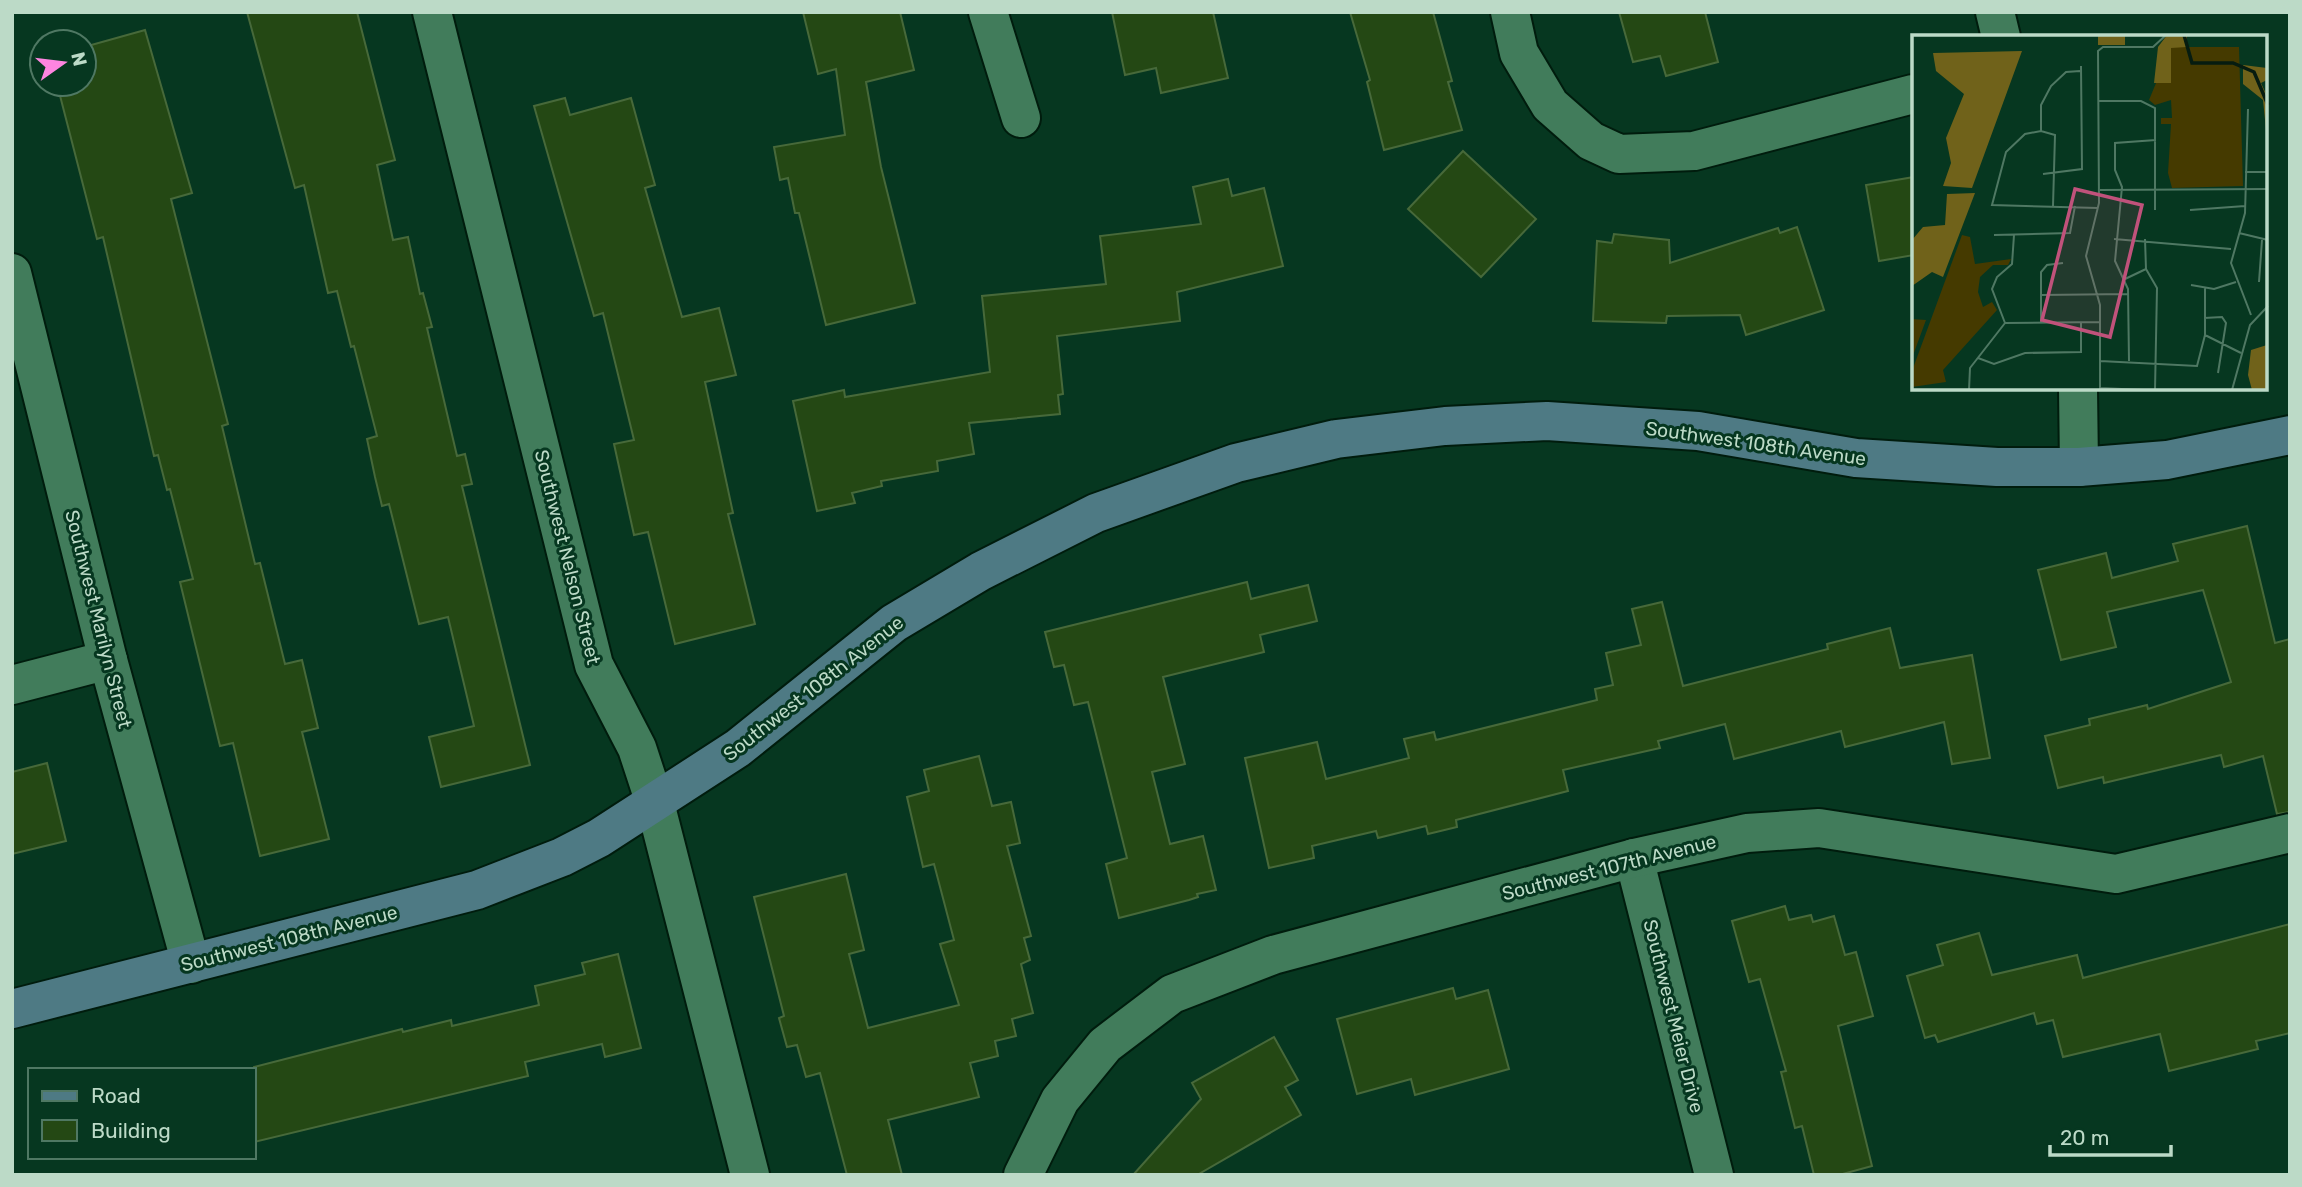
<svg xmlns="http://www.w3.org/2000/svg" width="2302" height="1187" viewBox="0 0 2302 1187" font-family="Rubik,sans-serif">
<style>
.building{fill:#244814;stroke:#47693a;stroke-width:2}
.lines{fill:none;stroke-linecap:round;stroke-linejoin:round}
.street-casing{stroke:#001c0d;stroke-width:42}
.secondary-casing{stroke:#001c0d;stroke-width:42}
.street{stroke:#417c5b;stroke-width:38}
.secondary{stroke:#4e7a84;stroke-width:38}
.labels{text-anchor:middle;stroke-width:6;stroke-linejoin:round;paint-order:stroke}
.street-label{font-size:19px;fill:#bcdac7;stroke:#063720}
.inset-river{fill:none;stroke:#061c10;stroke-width:3.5}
.inset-road{fill:none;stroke:#4f7863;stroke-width:2}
.view{fill:#c0527b;fill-opacity:0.15;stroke:#c0527b;stroke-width:3.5}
.inset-edge{fill:none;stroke:#bcdac7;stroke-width:3.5}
</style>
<rect width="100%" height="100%" fill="#063720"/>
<!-- building -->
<g class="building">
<polygon points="247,12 357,12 395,160 377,165 393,240 408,237 420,294 423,293 432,327 427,328 457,456 465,454 472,484 462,486 530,765 441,787 429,737 474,726 448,617 419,624 389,504 382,506 375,477 367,439 377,436 354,346 351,347 337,291 328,293 304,185 295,188"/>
<polygon points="803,12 900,12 914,70 866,82 881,167 915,303 826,325 799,213 795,213 788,178 780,180 774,147 845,135 836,69 818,74"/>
<polygon points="1112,12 1213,12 1228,78 1161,93 1156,68 1125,75"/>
<polygon points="1350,12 1433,12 1452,81 1448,82 1462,130 1384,150 1367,82 1370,80"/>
<polygon points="1619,12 1705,12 1718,62 1666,76 1660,56 1633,62"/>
<polygon points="145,30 192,193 171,199 228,424 222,426 255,564 260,563 285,664 302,660 318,728 302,732 329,839 260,856 233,743 220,746 180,582 193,579 170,489 167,490 158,455 154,456 103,237 97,239 57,84 84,84 84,47"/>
<polygon points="565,98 570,115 631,98 655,185 645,188 682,317 719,308 736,375 705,382 733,513 728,514 755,624 675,644 648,532 634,535 614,444 634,440 603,313 594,316 534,106"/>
<polygon points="1463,151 1536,219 1481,277 1408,209"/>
<polygon points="1914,177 1914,255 1879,261 1866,185"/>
<polygon points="1228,179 1232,196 1264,188 1283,266 1177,292 1180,321 1057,336 1063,394 1058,395 1060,414 969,423 974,454 937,461 938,471 881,481 882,486 852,493 855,503 817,511 793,401 844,390 845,397 990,372 982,296 1106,284 1100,236 1201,224 1193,187"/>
<polygon points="1797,227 1824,310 1746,335 1740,315 1667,316 1666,323 1593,321 1597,241 1612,243 1614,234 1669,240 1670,263 1778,228 1780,233"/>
<polygon points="2247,526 2275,643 2290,639 2290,812 2277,814 2263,756 2224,767 2221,755 2104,783 2103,777 2058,788 2045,736 2090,725 2089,719 2147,705 2148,709 2231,682 2203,590 2107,612 2116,647 2061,660 2038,570 2106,553 2112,578 2178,561 2173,544"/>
<polygon points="1247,582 1251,599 1308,585 1317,621 1260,635 1264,652 1163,677 1185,764 1152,772 1170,844 1203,836 1216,890 1197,894 1198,897 1189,900 1119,918 1106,864 1127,858 1088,702 1074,705 1064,665 1054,667 1045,632"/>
<polygon points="1662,602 1683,686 1828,649 1827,644 1890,628 1900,668 1972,655 1990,758 1952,764 1944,722 1845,747 1841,731 1734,759 1725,724 1658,741 1660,748 1563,770 1568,791 1456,820 1457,827 1428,834 1426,826 1378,838 1376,831 1312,846 1314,858 1269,868 1245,758 1317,742 1326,779 1409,758 1404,739 1434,732 1436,740 1597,700 1595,689 1613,685 1606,653 1641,645 1632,609"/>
<polygon points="979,756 992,806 1011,802 1020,843 1007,846 1031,936 1024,938 1030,960 1021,964 1033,1013 1012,1019 1016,1036 995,1041 998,1056 970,1063 979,1097 888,1120 902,1175 847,1175 820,1073 806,1077 797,1045 787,1047 779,1018 784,1016 754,897 846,874 864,950 849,954 868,1028 959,1005 940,944 954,940 934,864 923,867 907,797 929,791 924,770"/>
<polygon points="47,763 66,841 12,854 12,772"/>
<polygon points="1785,906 1789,920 1811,915 1813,922 1834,916 1845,955 1856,952 1873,1016 1838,1026 1872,1166 1839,1175 1814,1175 1802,1126 1795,1128 1781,1072 1786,1071 1760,979 1749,982 1732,921"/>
<polygon points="2290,924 2290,1033 2256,1041 2258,1049 2169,1071 2160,1034 2063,1057 2053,1020 2037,1024 2034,1013 1938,1042 1935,1035 1925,1038 1907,976 1943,965 1937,945 1979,933 1992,975 2077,955 2083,978"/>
<polygon points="618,954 641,1048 605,1057 602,1044 525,1062 528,1076 254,1142 254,1067 402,1029 403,1032 451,1020 452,1026 539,1005 535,986 585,974 582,963"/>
<polygon points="1453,988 1456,999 1488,990 1509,1069 1415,1095 1411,1079 1357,1094 1337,1019"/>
<polygon points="1274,1037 1298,1080 1285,1087 1301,1115 1197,1175 1133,1175 1201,1099 1192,1083"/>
</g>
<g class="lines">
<defs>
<g id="street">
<polyline points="432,12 594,665 637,748 655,803 750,1175"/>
<polyline points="988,12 1021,118"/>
<polyline points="1510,12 1519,53 1550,105 1591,141 1619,154 1694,151 1913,94"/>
<polyline points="1995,12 2001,37"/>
<polyline points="12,273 108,660 191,964"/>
<polyline points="2078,388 2079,467"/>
<polyline points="12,685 108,660"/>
<polyline points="1634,858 1714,1175"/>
<polyline points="1023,1175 1060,1100 1105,1045 1172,994 1273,955 1634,858 1747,833 1819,828 2116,874 2290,833"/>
</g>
<polyline id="secondary" points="12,1009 477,890 562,857 599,838 738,748 894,623 981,571 1096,513 1236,463 1336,439 1445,426 1547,421 1698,431 1856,458 1997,467 2079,467 2167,460 2290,435"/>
</defs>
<!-- street casing -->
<use href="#street" class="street-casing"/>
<!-- secondary casing -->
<use href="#secondary" class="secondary-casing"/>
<!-- street -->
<use href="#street" class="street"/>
<!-- secondary -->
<use href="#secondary" class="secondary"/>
</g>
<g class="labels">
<!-- street labels -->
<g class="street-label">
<text transform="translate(1756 443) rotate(8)" y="7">Southwest 108th Avenue</text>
<text transform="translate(568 557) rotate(76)" y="7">Southwest Nelson Street</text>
<text transform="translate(99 619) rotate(76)" y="7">Southwest Marilyn Street</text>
<text transform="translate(813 688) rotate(-38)" y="7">Southwest 108th Avenue</text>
<text transform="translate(1609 867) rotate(-14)" y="7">Southwest 107th Avenue</text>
<text transform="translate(289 938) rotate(-14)" y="7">Southwest 108th Avenue</text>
<text transform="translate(1674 1016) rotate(76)" y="7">Southwest Meier Drive</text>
</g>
</g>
<!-- overview -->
<g transform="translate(1912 35)">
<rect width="355" height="355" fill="#063720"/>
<path d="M259 12H327L331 151 260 153 256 138 259 89H249V83H260L259 65 243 70 237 65ZM50 200 58 202 63 229 99 224 96 230H81L68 242 66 257 71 272 80 267 85 275 31 335 34 347 0 352V336ZM0 284 14 285 0 323Z" fill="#453a00"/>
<path d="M186 0H213V10H186ZM255 0H275V12L259 13V48H242L246 12ZM110 16 60 153 31 151 39 128 34 103 52 59 24 36 21 18ZM331 30 355 33V45L349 48 355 61V104L351 65 331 49ZM63 158 31 242 20 237 0 251V205L11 192 33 190 35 159ZM355 310V355H340L336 340 339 315Z" fill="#70621a"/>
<path class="inset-river" d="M272 0 280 28H321L342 37 356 70"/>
<path class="inset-road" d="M187 66H229L243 73V175M336 74 333 178 319 228 339 280M129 96V70L139 51 154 37 168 36M333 137H356M131 139 170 134 169 31M188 155 356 154M141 171 143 100 129 96 113 99 94 117 80 170 186 173M278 175 333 171M327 198 356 205M82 200 158 198 163 171M202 204 319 214M233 204 234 234 245 253 243 355M213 244 234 234M347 247 350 205M279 250 302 254 324 247M129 260 216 259M292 283 310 282 314 288 306 338M93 288 80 254 85 242 100 229 102 200M93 288 188 287M129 288V237L135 230 151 228M293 300 329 318M66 323 82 329 113 318 169 317V288M188 326 285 331 293 300V253M217 326 216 254 203 226 210 152 203 135V108L244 105M188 353 232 355M57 355 58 333 93 288M188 355V270L174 221 187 168 186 16 191 12H241L254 0M320 355 338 290 356 271"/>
<path class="view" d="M163 154 230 170 198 302 130 285Z"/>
<rect width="355" height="355" class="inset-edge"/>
</g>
<!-- border -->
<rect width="2302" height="1187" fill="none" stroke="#bcdac7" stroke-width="28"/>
<!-- legend -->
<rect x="28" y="1068" width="228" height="91" fill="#063720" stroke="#4f7863" stroke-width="2"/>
<rect x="42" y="1091" width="35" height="10" fill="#4e7a84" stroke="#4f7863" stroke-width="2"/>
<text x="91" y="1103" font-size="21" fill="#bcdac7">Road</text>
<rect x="42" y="1120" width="35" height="21" fill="#244814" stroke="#4f7863" stroke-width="2"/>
<text x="91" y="1138" font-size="21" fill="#bcdac7">Building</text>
<!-- north arrow -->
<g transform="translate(63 63) rotate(76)"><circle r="33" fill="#063720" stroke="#4f7863" stroke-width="2"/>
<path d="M0-5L12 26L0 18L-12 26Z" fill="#fe85e0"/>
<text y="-10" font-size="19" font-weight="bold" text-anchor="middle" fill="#bcdac7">N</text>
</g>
<!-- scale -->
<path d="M2050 1145v10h121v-10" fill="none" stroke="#bcdac7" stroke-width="3.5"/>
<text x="2060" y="1145" font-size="21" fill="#bcdac7" stroke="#063720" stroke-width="5" paint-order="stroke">20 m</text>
</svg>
